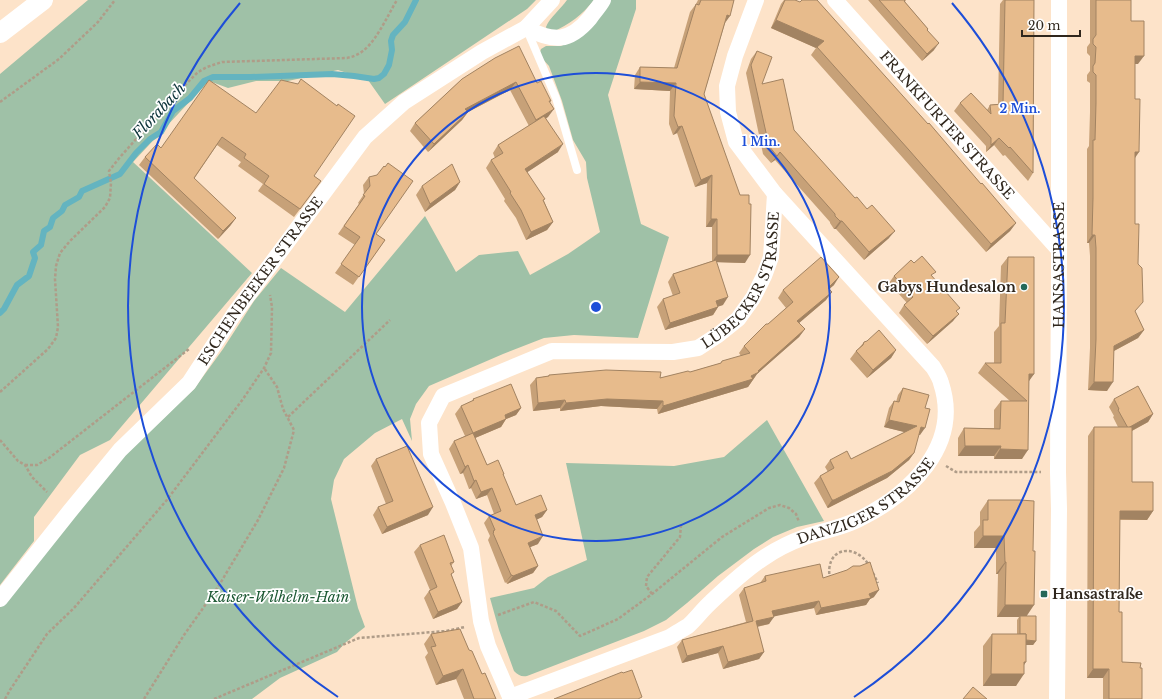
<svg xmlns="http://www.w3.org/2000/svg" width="1162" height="699" viewBox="0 0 1162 699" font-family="'Libre Baskerville',serif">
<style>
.green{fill:#9fc1a7}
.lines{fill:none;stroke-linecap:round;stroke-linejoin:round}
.stream{stroke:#64b4c0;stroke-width:6}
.path{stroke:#af9c88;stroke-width:2.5;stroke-dasharray:3 2;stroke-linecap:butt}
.service{stroke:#fff;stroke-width:8}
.minor{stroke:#fff;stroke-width:16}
.tertiary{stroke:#fff;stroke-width:20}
.wall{fill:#c7a178}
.shaded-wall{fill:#a28362}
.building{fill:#e7bb8c;stroke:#a28362}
.ring{fill:none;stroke:#1d4ed8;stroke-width:2}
.poi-dot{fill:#256859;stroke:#fff;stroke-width:1.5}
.labels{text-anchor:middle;stroke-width:3.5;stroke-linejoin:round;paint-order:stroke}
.street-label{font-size:14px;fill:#30271d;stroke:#fff}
.poi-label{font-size:14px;font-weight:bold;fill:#30271d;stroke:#fff;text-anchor:end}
.park-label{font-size:14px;font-style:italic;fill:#1d5934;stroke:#fff}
.water-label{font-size:15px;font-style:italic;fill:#0e353b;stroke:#fff}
.centre{fill:#1d4ed8;stroke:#fff;stroke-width:2}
.ring-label{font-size:12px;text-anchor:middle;font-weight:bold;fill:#1d4ed8;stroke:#fff;stroke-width:3.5;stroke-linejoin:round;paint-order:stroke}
</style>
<rect width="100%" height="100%" fill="#fde3c9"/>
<!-- green -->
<g class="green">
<polygon points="88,0 536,0 527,9 385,104 368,80 338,70 288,81 256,81 228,88 209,81 133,162 252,273 110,440 80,455 34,517 34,541 0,585 0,74"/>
<path d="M567 0H594C583 14 569 25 552 32L547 30 546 27C550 17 561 9 567 0Z"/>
<polygon points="610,0 636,0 636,9 608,95 641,224 669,237 638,338 574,335 544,338 503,354 429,386 416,404 410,419 412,441 402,419 375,433 344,459 334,480 331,499 358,608 365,627 345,643 337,652 280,678 252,699 0,699 0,607 122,458 194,389 223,349 254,301 281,268 345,312 425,216 456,272 479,255 518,251 530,275 568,254 600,232 587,178 586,162 573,140 562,101 549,66 539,55 541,49 546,46 561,46 578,38"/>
<path d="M767 420 824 521 797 527 773 537 754 549 718 576 687 603 666 620 644 631 527 676C521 677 518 675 514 671L499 630 490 598 534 588 548 577 587 560 566 463 674 466 724 457Z"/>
</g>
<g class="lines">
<!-- stream -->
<polyline class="stream" points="0,313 4,309 17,285 29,276 35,258 33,252 41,245 44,231 50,227 53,218 62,211 65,205 79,197 82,191 120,174 136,153 150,139 161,132 173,111 190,98 204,81 213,77 251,77 332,74 354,76 374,79 379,78 384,74 389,65 392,50 391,41 393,35 405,22 416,0"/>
<!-- path -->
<g class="path">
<polyline points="0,102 59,59 98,22 115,0"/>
<path d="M0 392 48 349 56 338 58 327 55 279 56 266 60 253 70 241 105 207 110 198 111 183 109 171 120 157 185 85 198 72 207 67 222 62 347 58C350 57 353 57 356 55 374 48 387 16 397 0"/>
<polyline points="288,417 390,320"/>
<polyline points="0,440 18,461 25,465 32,477 47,492"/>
<polyline points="25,465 37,465 49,458 189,349"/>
<polyline points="946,466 956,472 1041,472"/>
<polyline points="873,573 878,583"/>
<path d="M830 579C824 549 853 541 869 565"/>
<polyline points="652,594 646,586 647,577 680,537 681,525"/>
<polyline points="498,615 534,602 556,611 580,636 618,619 652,594 722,537 769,508 780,505 789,508 796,514 799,522"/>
<polyline points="5,699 10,690 47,634 74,608 166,501 243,399 264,368 271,353 272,307 270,295"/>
<polyline points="144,699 184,635 218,587 258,520 284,468 294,430 283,409 277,387 264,368"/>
<polyline points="214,699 359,638 446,631 465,627"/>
</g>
<!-- service -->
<polyline class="service" points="527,30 556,98 577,170"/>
<!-- minor -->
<g class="minor">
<path id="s1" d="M835 0 1059 250"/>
<path d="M526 28C553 42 569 43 590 18 594 12 600 6 603 0"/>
<path id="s2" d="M0 599 70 511 120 450 189 383 234 314 365 137 404 102 482 52 526 28 552 0"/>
<path id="s3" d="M510 697 670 637C675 633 682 630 688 626 696 619 703 609 711 602 727 587 744 571 762 559 775 550 791 542 805 537 822 531 841 528 857 520 909 495 962 446 941 383 940 378 936 372 933 367L775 194 736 142 728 112 727 86 735 56 756 0"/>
<path id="s4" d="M511 699 488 646 481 621 471 548 453 503 431 454 429 423 443 396 552 351 673 352 698 348 718 335 738 319 753 298 764 276 771 257 775 194"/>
<path id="s5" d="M1057 699 1059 509 1058 472 1059 250V0"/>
</g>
<!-- tertiary -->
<polyline class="tertiary" points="0,33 43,0"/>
</g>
<!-- wall -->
<g class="wall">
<polygon points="698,0 734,0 725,23 704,94 745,263 716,262 723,305 718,306 718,307 713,315 665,330 657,307 663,299 673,296 668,282 673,274 712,261 712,227 706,227 707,183 695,187 677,133 673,135 669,124 670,91 634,89 635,75 640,67 674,68 690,12 696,4"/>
<polygon points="784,0 795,0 981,184 1016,223 1010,231 986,252 903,158 811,55 816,48 771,28 781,4"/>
<polygon points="868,0 906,0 905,2 928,29 927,30 934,50 922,61"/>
<polygon points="1003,0 1034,0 1033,173 1028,181 1005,155 1003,156 994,145 986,152 986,146 954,111 960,103 987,110 990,105 998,104 1000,4"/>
<polygon points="1090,0 1131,0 1131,21 1138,64 1135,64 1135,312 1144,330 1138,338 1114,351 1107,391 1088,390 1090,348 1090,256 1089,243 1087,243 1087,149 1089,146 1090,112 1090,83 1087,81 1087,75 1090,71 1090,56 1087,53 1087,47 1090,43"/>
<polygon points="757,51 762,84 794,130 889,238 864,260 836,229 834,229 830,223 830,222 775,160 771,163 763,154 746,73 751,59"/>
<polygon points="462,79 537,83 551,101 550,102 548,117 546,118 558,152 527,172 544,201 553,222 547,230 526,240 516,218 504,201 505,199 486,168 491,160 495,158 493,153 498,145 529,126 510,90 468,112 462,120 428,152 410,131 415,123"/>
<polygon points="298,84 314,176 321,181 294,217 258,191 263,184 238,166 241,162 217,145 194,179 236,218 230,226 218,239 139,165 145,157 161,148 256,113"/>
<polygon points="369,177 376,234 385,240 353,285 335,273 355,245 338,234 359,204 358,203 364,194 363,185"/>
<polygon points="460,182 455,190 425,212 416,195 422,186"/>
<polygon points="1008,257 1034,374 1029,380 1022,459 994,459 994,456 958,456 958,438 964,428 994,428 994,410 1001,401 1010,401 978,373 985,363 994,363 994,332 999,326 1001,266"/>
<polygon points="914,263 932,276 957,312 953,321 927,344 899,313 904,305 907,303 889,283 894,276"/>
<polygon points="834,285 829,289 826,300 799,323 805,329 799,337 757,374 748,387 658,414 657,409 601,406 560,411 560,408 533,411 530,385 536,378 548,376 549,375 660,378 690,372 721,363 741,356 739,353 744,346 786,308 778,298 783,290"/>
<polygon points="864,342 896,350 891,358 867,378 850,359 856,351 859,348"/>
<polygon points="903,388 925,408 920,435 918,435 914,453 909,460 887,478 828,508 827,507 814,483 820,476 828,472 825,467 830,460 851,459 905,432 884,427 889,408 894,401 896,402 898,395"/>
<polygon points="473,399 521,408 516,415 506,419 501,427 475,438 487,465 504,474 503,475 516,505 547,510 542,517 536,520 538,544 530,547 538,566 533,573 507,584 506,582 505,583 488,540 490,536 484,523 489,516 494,514 487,495 476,499 471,488 469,489 463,473 460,474 449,449 454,441 465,436 455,414 461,406 472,401"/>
<polygon points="1114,399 1153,414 1148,422 1132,431 1132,482 1153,511 1147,520 1120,520 1119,612 1122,662 1140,668 1142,699 1103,699 1103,678 1087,678 1088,436 1094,427 1118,427 1113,417 1114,416 1109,407"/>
<polygon points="376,459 428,515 382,534 373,515 378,507 386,504 371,466"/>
<polygon points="988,500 1020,500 1027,616 1036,641 1033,645 1026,645 1024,665 1016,686 983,686 983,646 992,634 1017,634 1017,620 1019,617 997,617 998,574 996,574 996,548 974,548 974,532 980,525 980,512"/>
<polygon points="420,545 454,562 451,566 452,576 462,602 457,609 433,619 424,598 429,591 430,590 414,552"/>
<polygon points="765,576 823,578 874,597 870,599 866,605 816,615 814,608 773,616 769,624 757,627 764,652 759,659 723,669 718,653 682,663 677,647 682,640 746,622 739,595 744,588 760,583"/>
<polygon points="431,634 469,650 496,699 464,699 456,679 436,685 425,657 428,653 424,644"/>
</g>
<!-- shaded-wall -->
<g class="shaded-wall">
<polygon points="727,15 730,16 725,23"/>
<polygon points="776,20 824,41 816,48 771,28"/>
<polygon points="939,43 934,50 922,61 927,54"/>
<polygon points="1135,56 1144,56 1138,64 1129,64"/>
<polygon points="516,82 510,90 468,112 462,120 428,152 434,144 465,109"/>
<polygon points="640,82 676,83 670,91 634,89"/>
<polygon points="554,109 548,117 530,128 536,120"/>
<polygon points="682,126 677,133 673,135 678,127"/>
<polygon points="999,138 994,145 986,152 991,145"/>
<polygon points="563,144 558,152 520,177 525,169"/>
<polygon points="780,152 775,160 771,163 777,156"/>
<polygon points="1135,152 1139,152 1133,161"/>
<polygon points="712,175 707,183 695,187 701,180"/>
<polygon points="460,182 455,190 425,212 430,204"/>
<polygon points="236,218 230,226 218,239 223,231"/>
<polygon points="711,219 717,219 712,227 706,227"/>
<polygon points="840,221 842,221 836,229 834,229"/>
<polygon points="553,222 547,230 526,240 531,232"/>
<polygon points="1016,223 1010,231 986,252 991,244"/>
<polygon points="895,231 889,238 864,260 869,252"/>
<polygon points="1092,235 1095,235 1089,243 1087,243"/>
<polygon points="717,255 750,255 745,263 712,262"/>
<polygon points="839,277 834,285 822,295 828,288"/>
<polygon points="832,292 826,300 792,329 797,321"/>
<polygon points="728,297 723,305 711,309 716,301"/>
<polygon points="718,307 713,315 665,330 670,323"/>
<polygon points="959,314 953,321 927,344 933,336"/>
<polygon points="805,329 799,337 757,374 748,387 658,414 663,406 751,376"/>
<polygon points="1144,330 1138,338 1108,354 1114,346"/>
<polygon points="896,350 891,358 867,378 873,370"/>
<polygon points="1029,374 1034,374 1027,384"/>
<polygon points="1094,382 1113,382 1107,391 1088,390"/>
<polygon points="607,399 663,401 657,409 601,406 560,411 566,403"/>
<polygon points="565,400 560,408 533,411 538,403"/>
<polygon points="521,408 516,415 506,419 501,427 468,441 473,433 505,415"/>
<polygon points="1153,414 1148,422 1122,436 1128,428"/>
<polygon points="889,420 917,426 912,434 884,427"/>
<polygon points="921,427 925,428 920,435 916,434"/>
<polygon points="965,446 1001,446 994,456 958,456"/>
<polygon points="1000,449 1028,450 1022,459 994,459"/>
<polygon points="914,453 909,460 887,478 828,508 827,507 832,500"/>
<polygon points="468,465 463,473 460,474 465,467"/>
<polygon points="476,480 471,488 469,489 474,481"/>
<polygon points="492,488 487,495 476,499 481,492"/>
<polygon points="433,507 428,515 382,534 387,527"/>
<polygon points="547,510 542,517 529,523 535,515"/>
<polygon points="1120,511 1153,511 1147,520 1114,519"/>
<polygon points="543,536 538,544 523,550 528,543"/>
<polygon points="983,536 1004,536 996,548 974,548"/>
<polygon points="1005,562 1006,562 998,574 996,574"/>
<polygon points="538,566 533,573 507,584 513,576"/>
<polygon points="511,575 512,575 506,582 505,583"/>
<polygon points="879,590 874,597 870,599 866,605 816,615 821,608"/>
<polygon points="819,601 814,608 767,618 772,611"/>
<polygon points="462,602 457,609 433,619 438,612"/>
<polygon points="1005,605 1034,605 1026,617 1020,616 1019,617 997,617"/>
<polygon points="774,617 769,624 751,628 756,621"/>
<polygon points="1020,640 1036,641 1033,645 1017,645"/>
<polygon points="723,646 718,653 682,663 687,656"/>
<polygon points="764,652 759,659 723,669 728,662"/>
<polygon points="1024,662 1026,662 1018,674 1024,674 1016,686 983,686 991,674"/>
<polygon points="463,669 456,679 436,685 443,676"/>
<polygon points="1093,669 1109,669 1103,678 1087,678"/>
</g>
<!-- building -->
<g class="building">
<polygon points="701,0 734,0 730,16 727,15 704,94 740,195 749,195 749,204 751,204 750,255 717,255 717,219 711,219 712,175 701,180 682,126 678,127 674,116 676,83 640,82 640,67 677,68 696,4 699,5"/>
<polygon points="785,0 795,0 800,2 802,0 817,0 928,124 929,123 981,184 982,183 1016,223 991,244 909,150 817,47 824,41 776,20"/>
<polygon points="879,0 905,0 904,1 928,29 927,30 939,43 927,54"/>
<polygon points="1005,0 1034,0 1033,173 1010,147 1009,148 999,138 991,145 991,138 960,103 971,93 991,114 990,105 1003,104"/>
<polygon points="1096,0 1131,0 1131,21 1144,21 1144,56 1135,56 1135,99 1140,99 1139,152 1135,152 1135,224 1139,224 1138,264 1142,268 1143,302 1135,311 1144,330 1114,346 1113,382 1094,382 1096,339 1096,248 1095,235 1092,235 1093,198 1093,140 1095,140 1096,103 1096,75 1093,72 1093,66 1095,63 1096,47 1093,44 1093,39 1096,35"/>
<polygon points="519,46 537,83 541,81 551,101 549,101 554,109 536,120 516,82 465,109 468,112 434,144 415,123 462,79 495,58"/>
<polygon points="757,51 772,57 762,84 783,79 794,130 855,198 857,197 867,209 872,205 895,231 869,252 842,221 840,221 835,216 835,214 780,152 777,156 769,146 751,65"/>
<polygon points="301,79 337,106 338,104 355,116 314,176 321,181 300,209 264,184 269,176 244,158 246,154 222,137 194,178 236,218 223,231 145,157 157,144 161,148 209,80 256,113 281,80 298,84"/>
<polygon points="544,116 563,144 525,169 545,199 543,200 553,222 531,232 521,210 510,193 511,192 491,160 503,153 498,145"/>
<polygon points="388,163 413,181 376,234 385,240 359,277 341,264 360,237 344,226 365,196 363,195 370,186 369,177 377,175 384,166 385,167"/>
<polygon points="452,164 460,182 430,204 422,186"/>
<polygon points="922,256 936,272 931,275 960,308 956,311 959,314 933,336 904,305 913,297 894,276 911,260 914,263"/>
<polygon points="821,257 839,277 828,288 832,292 797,321 805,329 758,371 759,372 751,376 753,379 663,406 663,401 607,399 566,403 565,400 538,403 536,378 549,376 549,375 606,370 661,372 660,378 688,371 690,372 721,363 722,361 750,353 744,346 766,324 768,324 793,302 783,290"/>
<polygon points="1008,257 1034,257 1034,374 1029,374 1028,450 1000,449 1001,446 965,446 964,428 1000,429 1001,401 1027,401 985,363 1001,363 1001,323 1005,323"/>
<polygon points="716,260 728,297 716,301 718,307 670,323 663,299 680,293 673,274"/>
<polygon points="879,330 896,350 873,370 856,351 863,345 864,342 867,341"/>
<polygon points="511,384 521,408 505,415 506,419 473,433 487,465 498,460 504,474 503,474 516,505 541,495 547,510 535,515 543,536 528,543 538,566 513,576 512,575 511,575 493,533 494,532 493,531 495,530 489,516 501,511 492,488 481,492 476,480 474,481 468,465 465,467 454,441 473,433 461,406 474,400 473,399 481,396"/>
<polygon points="1138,386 1153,414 1128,428 1118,410 1119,409 1114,399"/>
<polygon points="903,388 929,395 925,408 930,409 925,428 921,427 914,453 892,471 834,500 832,500 820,476 834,468 830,460 847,451 851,459 917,426 889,420 894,401 899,402"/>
<polygon points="1094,427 1132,427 1132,482 1153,482 1153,511 1120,511 1119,612 1122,612 1122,662 1141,663 1140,668 1142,668 1142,699 1109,699 1109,669 1093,669"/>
<polygon points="407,446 433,507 387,527 378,507 393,501 376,459"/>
<polygon points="988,500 1020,500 1034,501 1033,551 1035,551 1034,605 1005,605 1006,562 1005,562 1004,536 983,536 983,520 988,520"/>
<polygon points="444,535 454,562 450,563 454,572 451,574 462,602 438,612 429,591 437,587 420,545"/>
<polygon points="870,562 879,590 869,594 871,598 821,608 819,601 772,611 774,617 756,621 764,652 728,662 723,646 687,656 682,640 753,621 744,588 766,581 765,576 820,564 823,578 847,570 853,566 860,566"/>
<polygon points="1020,616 1036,616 1036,641 1026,640 1026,634 1020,634"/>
<polygon points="460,629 469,650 472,651 482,674 485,673 496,699 474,699 463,669 443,676 431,647 436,646 431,634"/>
<polygon points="992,634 1026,634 1026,662 1024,662 1024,674 991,674"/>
<polygon points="632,670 642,697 638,699 554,699 622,672 623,673"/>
<polygon points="973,687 987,699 963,699"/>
</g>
<!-- distance rings -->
<g class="ring">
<circle cx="596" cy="307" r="234"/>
<path d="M338 697A468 468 0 0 1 240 3M952 3A468 468 0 0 1 854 697"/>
</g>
<!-- markers -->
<g class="poi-dot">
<circle cx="1024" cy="287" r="4"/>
<rect x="1040" y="590" width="8" height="8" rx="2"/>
</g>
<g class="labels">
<!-- street labels -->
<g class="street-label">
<text dy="5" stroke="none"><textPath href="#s1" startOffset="168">FRANKFURTER STRASSE</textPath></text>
<text dy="5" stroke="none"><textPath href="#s5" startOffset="434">HANSASTRASSE</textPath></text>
<text dy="5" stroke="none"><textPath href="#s4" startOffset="671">LÜBECKER STRASSE</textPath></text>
<text dy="5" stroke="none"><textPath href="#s2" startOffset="412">ESCHENBEEKER STRASSE</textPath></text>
<text dy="5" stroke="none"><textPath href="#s3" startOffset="412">DANZIGER STRASSE</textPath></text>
</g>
<!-- poi labels -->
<g class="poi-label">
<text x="1016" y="292">Gabys Hundesalon</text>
<text x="1052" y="599" text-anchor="start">Hansastraße</text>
</g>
<!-- park labels -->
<g class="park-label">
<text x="278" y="602">Kaiser-Wilhelm-Hain</text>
</g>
<!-- water labels -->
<g class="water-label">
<text transform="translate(159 111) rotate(-47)" y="5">Florabach</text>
</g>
</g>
<circle cx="596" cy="307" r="6" class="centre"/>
<g class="ring-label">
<text x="1020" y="113">2 Min.</text>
<text x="761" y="146">1 Min.</text>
</g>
<!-- scale -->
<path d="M1022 30v6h58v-6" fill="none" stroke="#30271d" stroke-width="2"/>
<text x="1028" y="30" font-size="12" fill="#30271d" stroke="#ffffff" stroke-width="3" paint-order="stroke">20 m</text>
</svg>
